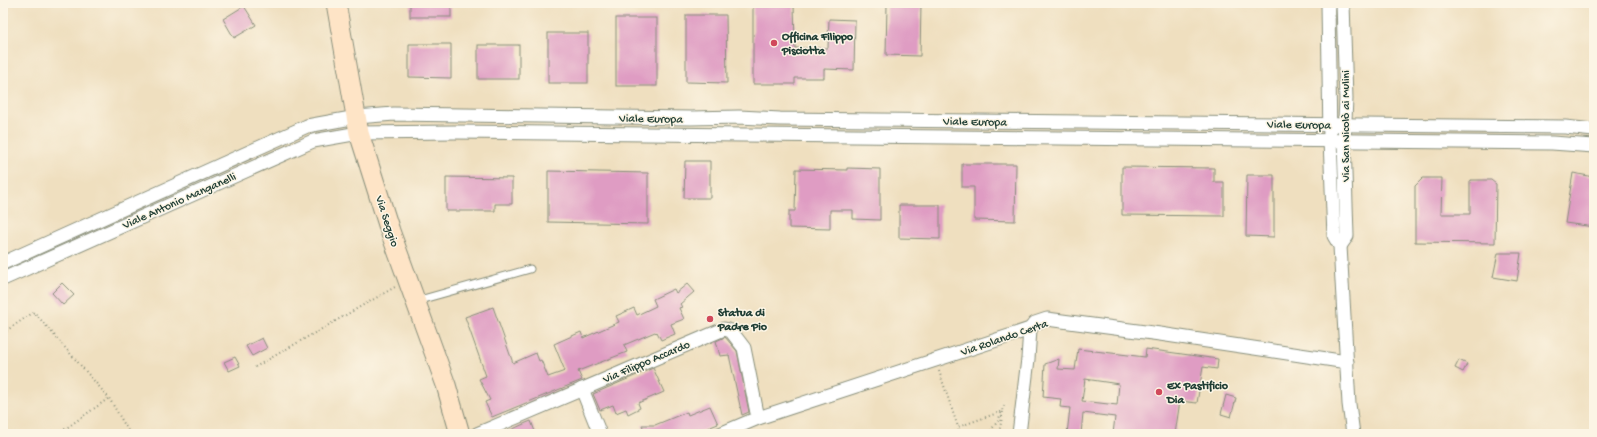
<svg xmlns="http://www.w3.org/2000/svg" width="1597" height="437" viewBox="0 0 1597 437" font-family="'Gochi Hand',sans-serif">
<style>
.building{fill:#df9cc3;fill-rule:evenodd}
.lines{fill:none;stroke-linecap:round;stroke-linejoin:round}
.lane-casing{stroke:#878e7a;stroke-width:9}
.street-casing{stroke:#878e7a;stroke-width:15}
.secondary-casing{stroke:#878e7a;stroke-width:21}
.path{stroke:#878e7a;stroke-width:2;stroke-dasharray:1 3;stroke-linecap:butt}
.lane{stroke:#fff;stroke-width:7}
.street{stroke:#fff;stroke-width:13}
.secondary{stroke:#fee4c6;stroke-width:19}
.poi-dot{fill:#d1495b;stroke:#fcf5e5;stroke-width:1.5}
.labels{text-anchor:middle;stroke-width:3;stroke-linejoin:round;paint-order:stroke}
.poi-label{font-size:12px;font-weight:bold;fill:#1f3d34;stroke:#fcf5e5;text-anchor:start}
.street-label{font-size:12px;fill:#1f3d34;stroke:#fcf5e5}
</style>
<rect width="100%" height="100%" fill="#fcf5e5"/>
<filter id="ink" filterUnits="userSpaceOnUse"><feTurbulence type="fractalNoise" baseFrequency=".025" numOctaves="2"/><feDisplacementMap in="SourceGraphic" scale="8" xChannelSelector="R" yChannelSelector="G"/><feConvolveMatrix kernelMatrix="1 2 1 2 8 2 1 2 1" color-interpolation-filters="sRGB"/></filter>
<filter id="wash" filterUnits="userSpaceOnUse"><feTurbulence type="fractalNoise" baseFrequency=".012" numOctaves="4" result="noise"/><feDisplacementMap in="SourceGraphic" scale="16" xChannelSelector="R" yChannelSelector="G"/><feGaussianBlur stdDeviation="0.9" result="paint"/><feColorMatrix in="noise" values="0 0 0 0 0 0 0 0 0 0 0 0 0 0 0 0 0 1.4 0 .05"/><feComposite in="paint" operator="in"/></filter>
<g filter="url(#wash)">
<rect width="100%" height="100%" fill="#efdfbf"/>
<g id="blocks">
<!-- building -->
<g class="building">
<rect x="410" y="3" width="41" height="14"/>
<polygon points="753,3 794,3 795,48 828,48 829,19 855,20 854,70 824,69 824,78 795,78 795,84 753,84"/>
<polygon points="887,4 921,5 920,56 886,55"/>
<polygon points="244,6 256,25 234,38 223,19"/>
<polygon points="686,15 726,15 727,83 686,82"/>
<rect x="616" y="18" width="41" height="68"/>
<rect x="548" y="33" width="40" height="50"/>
<polygon points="409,44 451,44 451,78 409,77"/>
<rect x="478" y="45" width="41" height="34"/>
<polygon points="685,161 710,161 710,198 684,198"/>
<polygon points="962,164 1016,164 1015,221 974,220 974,187 962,187"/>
<polygon points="1122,167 1214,168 1214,182 1224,182 1224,216 1122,215"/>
<polygon points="847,168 880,169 880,220 853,219 853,210 830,210 830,229 789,228 789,211 795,211 796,169 847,170"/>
<polygon points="548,171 648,173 648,224 548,222"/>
<polygon points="1573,173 1594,177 1594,227 1565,223"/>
<polygon points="1247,175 1274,175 1274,237 1246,236"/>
<polygon points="446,177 512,178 512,204 495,204 495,211 446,211"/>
<polygon points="1423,178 1442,178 1441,214 1470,214 1470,180 1491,180 1496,184 1495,243 1415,242 1415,186"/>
<polygon points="899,205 940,205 940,239 899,238"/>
<polygon points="1498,253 1521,253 1517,281 1493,277"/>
<polygon points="62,283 74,295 63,305 52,293"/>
<polygon points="687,284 694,292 680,304 682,307 679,308 684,319 671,324 675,334 661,340 657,332 656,333 655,332 624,345 627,352 578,371 582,380 492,417 485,402 490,400 479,379 486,376 465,317 493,307 513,363 536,353 539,361 541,360 548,377 565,371 554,344 581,332 583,338 619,322 616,316 634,308 637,315 656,306 653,299 674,289 676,293"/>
<polygon points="725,337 737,351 749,412 742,415 729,355 720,356 716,341"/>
<polygon points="262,338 267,348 252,356 246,346"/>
<path d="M1078 349 1145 357 1146 349 1218 359 1217 369 1203 367 1197 403 1180 401 1175 434H1113L1115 417 1083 413 1081 434H1067L1070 408 1060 407 1061 399 1043 397 1045 364 1059 359 1058 369 1075 370ZM1085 379 1119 384 1117 405 1082 401Z"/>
<polygon points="235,357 240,366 229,371 224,362"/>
<polygon points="1459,360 1467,364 1463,372 1455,368"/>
<polygon points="653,368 664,392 638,403 640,408 628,414 626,409 616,413 613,405 600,410 593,394"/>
<polygon points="1226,395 1236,398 1231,417 1221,414"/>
<polygon points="710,406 718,424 693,434 646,434 642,425 655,425 687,412 688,415"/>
<polygon points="531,421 536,434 502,434 526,423"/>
</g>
</g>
</g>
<g filter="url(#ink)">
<use href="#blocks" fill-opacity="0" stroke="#878e7a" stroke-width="1"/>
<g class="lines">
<defs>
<polyline id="lane" points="416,301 530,269"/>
<g id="street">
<polyline points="1328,3 1330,141 1334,236 1340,246 1349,404 1353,434"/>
<polyline points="1340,246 1347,236 1344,141 1346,99 1343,3"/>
<polyline points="3,263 307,126 357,117 394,114 691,118 739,117 780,119 1565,127 1594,130"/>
<polyline points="3,279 313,141 359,133 454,132 1552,143 1594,146"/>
<polyline points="582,389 600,434"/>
<polyline points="477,434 724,329 731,331 744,348 758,418"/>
<polyline points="720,434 758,418 1030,329 1035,323 1047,319 1160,334 1347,362"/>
<polyline points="1019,434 1028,359 1030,329"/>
</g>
<polyline id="secondary" points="336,3 359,133 390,231 446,385 460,434"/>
</defs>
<!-- lane casing -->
<use href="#lane" class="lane-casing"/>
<!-- street casing -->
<use href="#street" class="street-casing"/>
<!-- secondary casing -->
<use href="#secondary" class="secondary-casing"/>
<!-- path -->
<g class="path">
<polyline points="3,333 34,312 109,398 130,434"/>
<polyline points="255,367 395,287"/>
<polyline points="939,371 958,427"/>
<polyline points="58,434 109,398"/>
<polyline points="960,434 958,427 1003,411 999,434"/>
<polyline points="988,434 998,421 1004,406"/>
</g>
<!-- lane -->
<use href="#lane" class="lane"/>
<!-- street -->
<use href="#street" class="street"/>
<!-- secondary -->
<use href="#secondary" class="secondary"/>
</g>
</g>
<!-- markers -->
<g class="poi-dot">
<circle cx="774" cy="43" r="4"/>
<circle cx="710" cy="319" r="4"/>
<circle cx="1159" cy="392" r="4"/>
</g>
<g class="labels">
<!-- poi labels -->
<g class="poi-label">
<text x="782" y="40">Officina Filippo<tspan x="782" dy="14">Pisciotta</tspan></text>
<text x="718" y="316">Statua di<tspan x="718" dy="14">Padre Pio</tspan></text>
<text x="1167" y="389">Ex Pastificio<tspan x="1167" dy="14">Dia</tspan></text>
</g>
<!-- street labels -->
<g class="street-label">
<text transform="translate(651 118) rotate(1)" y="4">Viale Europa</text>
<text transform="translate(975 121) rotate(1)" y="4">Viale Europa</text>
<text transform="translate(1299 124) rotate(1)" y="4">Viale Europa</text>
<text transform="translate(1345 126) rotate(-90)" y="4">Via San Nicolò ai Mulini</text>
<text transform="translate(179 200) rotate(-24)" y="4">Viale Antonio Manganelli</text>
<text transform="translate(388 221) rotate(72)" y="4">Via Seggio</text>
<text transform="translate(1004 337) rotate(-19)" y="4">Via Rolando Certa</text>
<text transform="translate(646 361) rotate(-23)" y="4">Via Filippo Accardo</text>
</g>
</g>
<!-- margin -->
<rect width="1597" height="437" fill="none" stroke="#fcf5e5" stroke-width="16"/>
</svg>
